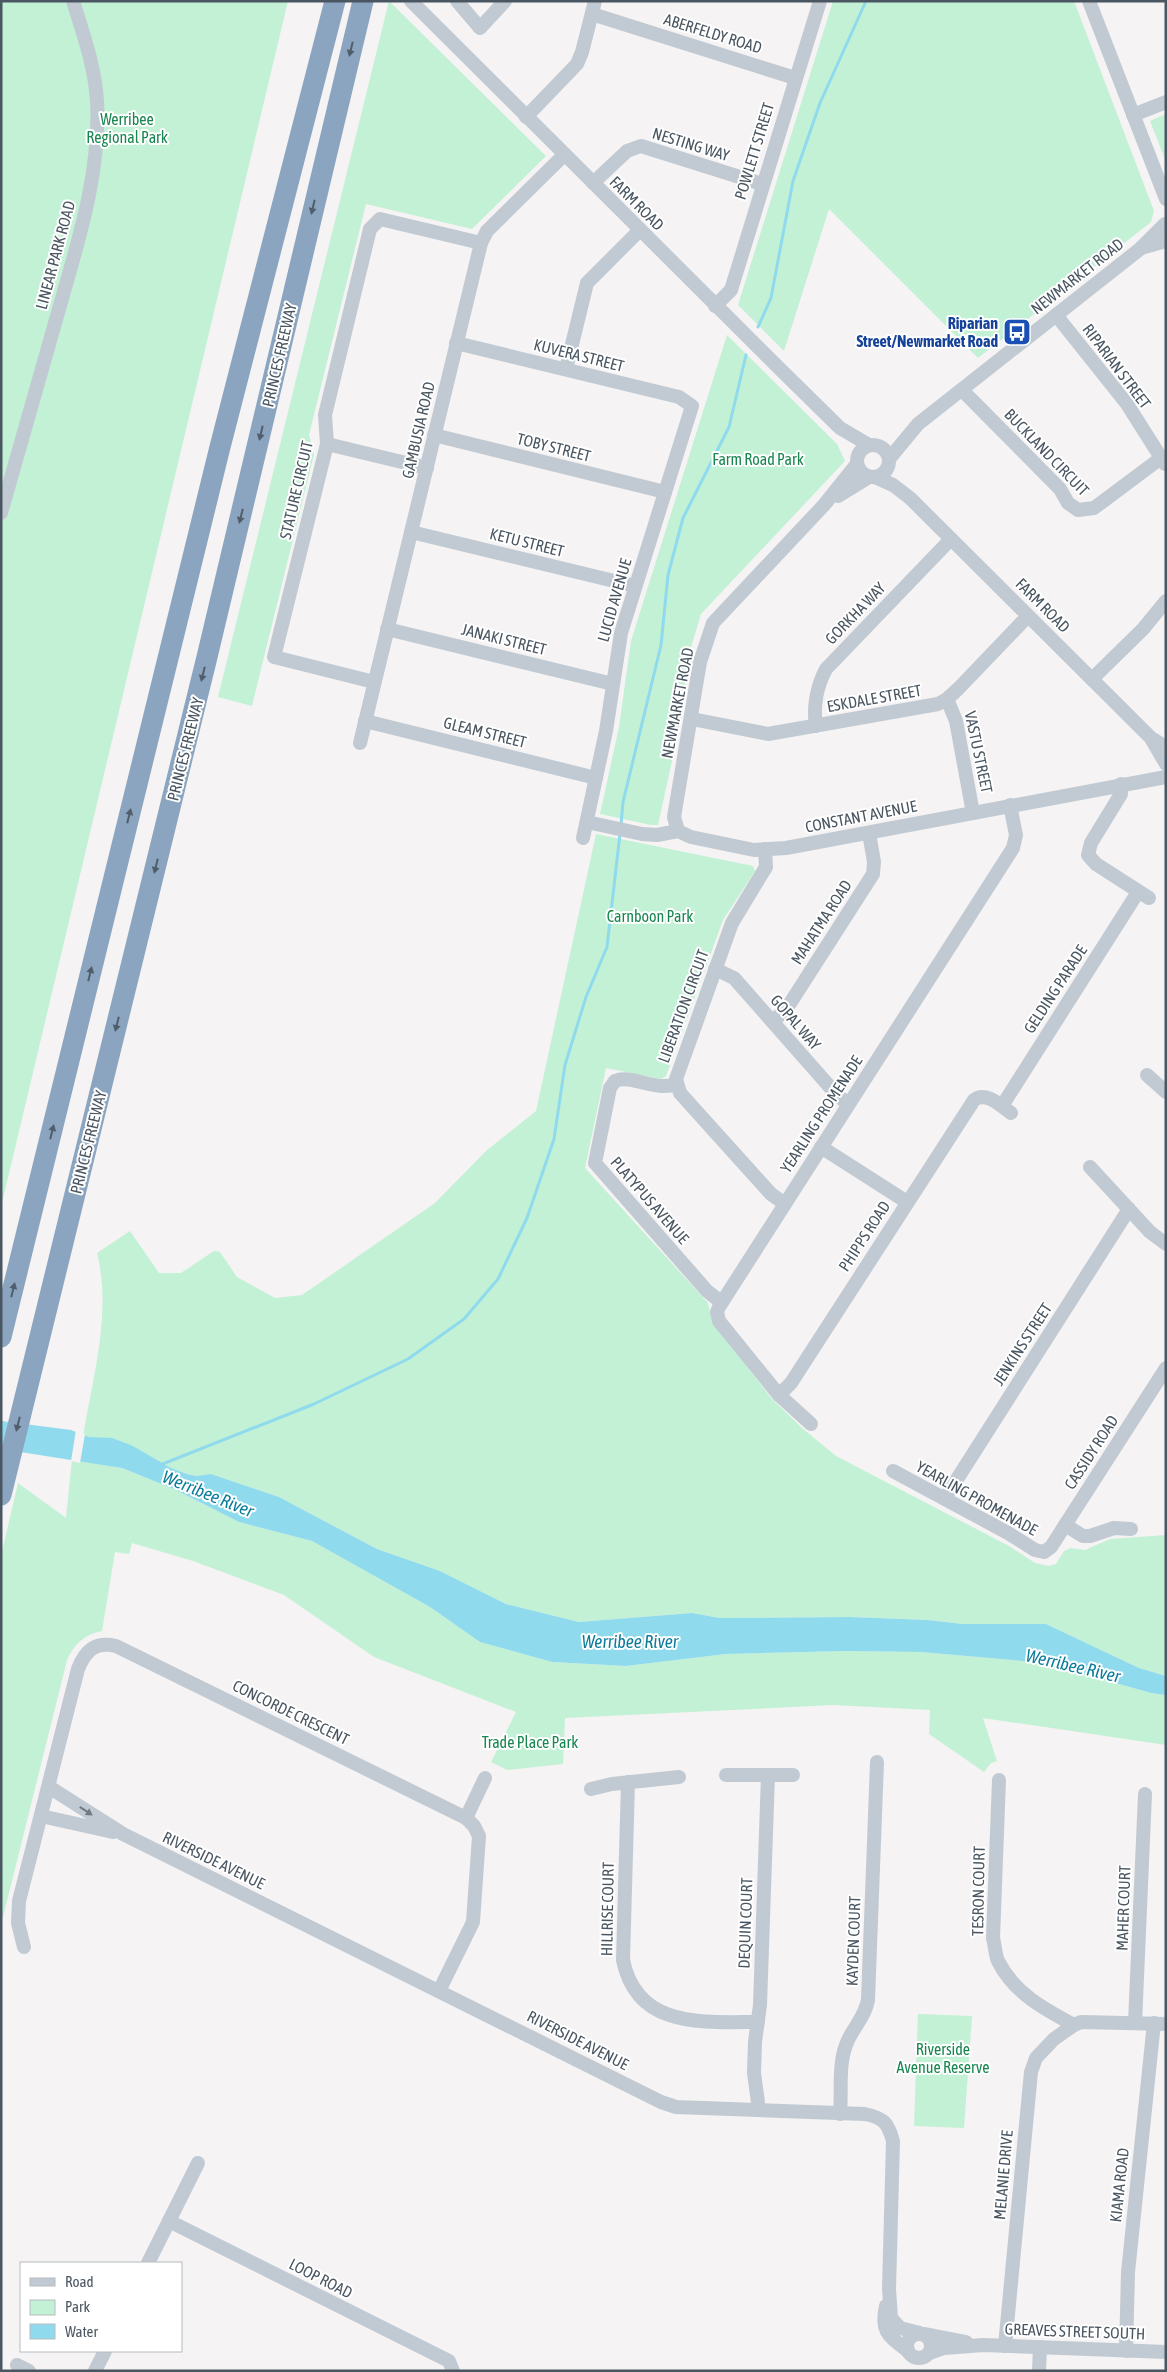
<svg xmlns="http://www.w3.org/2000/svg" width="1167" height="2372" viewBox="0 0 1167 2372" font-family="'Asap Condensed',sans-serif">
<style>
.green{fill:#c3f1d5}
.water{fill:#90daee}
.pier{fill:#f5f3f3}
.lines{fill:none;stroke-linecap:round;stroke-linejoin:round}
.stream{stroke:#90daee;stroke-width:3}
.minor{stroke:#c1cad2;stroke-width:14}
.highway{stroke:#8ba5c1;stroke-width:21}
.oneway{fill:#505e6b}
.oneway2{fill:#6e7983}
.labels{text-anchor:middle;stroke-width:4;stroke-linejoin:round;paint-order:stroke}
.street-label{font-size:16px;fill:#4a5661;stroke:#fff}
.park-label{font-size:16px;fill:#17864f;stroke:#fff}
.transit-label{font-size:16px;font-weight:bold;fill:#164399;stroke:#fff;text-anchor:end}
.water-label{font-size:18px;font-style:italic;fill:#0c7c9b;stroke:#fff}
</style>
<rect width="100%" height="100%" fill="#f5f3f3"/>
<!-- green -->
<g class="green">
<polygon points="1,1 288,1 1,1207"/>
<polygon points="389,1 546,156 472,229 366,204 309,435 314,454 252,706 218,697"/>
<polygon points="833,1 1074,1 1154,211 1151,222 978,358 829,209 784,351 738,305"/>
<polygon points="1166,114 1166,162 1150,121"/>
<polygon points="727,335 837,444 845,461 701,614 689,654 677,738 658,825 651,825 600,814 619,727 631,641"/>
<path d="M596 834 753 866 755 871 723 920 666 1076 661 1079 606 1068 585 1168 708 1303 712 1321 772 1399 802 1428 836 1456 1009 1546 1035 1563 1049 1566 1056 1564 1064 1551 1071 1548 1085 1550 1110 1539 1166 1535V1676L1139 1668 1046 1624H963L927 1620 851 1617 720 1618 692 1613 579 1622 506 1604 440 1571 377 1549 279 1497 211 1474 196 1476 187 1474 171 1468 133 1446 83 1436C93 1376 112 1313 97 1253L130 1231 159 1273H181L214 1251 220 1252 237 1277 275 1298 302 1295 435 1203 486 1151 536 1111Z"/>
<path d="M72 1459 122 1468 174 1489 239 1522 312 1541 430 1607 480 1642 552 1662 626 1666 726 1654 846 1651 921 1652 1045 1663 1151 1693 1166 1695V1745L983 1718 997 1761 991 1763 984 1772 929 1734 930 1710 834 1705 565 1718 563 1764 507 1770 491 1762 516 1712 374 1657 284 1595 193 1561 132 1543 129 1554 115 1552 102 1631C85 1634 74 1644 67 1660L1 1925V1556L18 1483 66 1518Z"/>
<polygon points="918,2014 972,2016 964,2128 914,2126"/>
</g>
<!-- water -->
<polygon class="water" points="1,1421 71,1430 89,1437 112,1438 133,1446 171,1468 187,1474 196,1476 211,1474 279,1497 377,1549 440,1571 506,1604 579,1622 692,1613 720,1618 851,1617 927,1620 963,1624 1046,1624 1139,1668 1166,1676 1166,1695 1151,1693 1045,1663 921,1652 846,1651 726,1654 626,1666 552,1662 480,1642 430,1607 312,1541 239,1522 174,1489 122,1468 1,1449"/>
<!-- pier -->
<polygon class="pier" points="76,1430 85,1434 80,1463 71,1461"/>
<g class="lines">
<!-- stream -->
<g class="stream">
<polyline points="758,327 771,298 793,181 820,103 866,1"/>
<polyline points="621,825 623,802 661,645 668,575 683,518 729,427 746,355"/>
<polyline points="160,1465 314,1404 408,1359 464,1319 498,1279 527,1218 554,1139 565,1065 586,997 607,947 620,834"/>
</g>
<!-- minor -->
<g class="minor">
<polyline points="411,1 781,370 840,428 869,445"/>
<polyline points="457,1 480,28 505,1"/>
<polyline points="1089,1 1166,199"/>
<polyline points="592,14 795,78"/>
<polyline points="1133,115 1166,102"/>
<polyline points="526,117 577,64 582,52 595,1"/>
<polyline points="593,183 627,151 641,146 762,184"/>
<polyline points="1141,248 1166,241"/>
<polyline points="715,306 731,290 820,1"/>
<polyline points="1056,315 1127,404 1165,464"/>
<polyline points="456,343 679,397 692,406 621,633 606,731 583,838"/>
<polyline points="566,369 587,283 640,230"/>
<polyline points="962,390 1060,489 1068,503 1078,510 1094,508 1161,458"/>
<polyline points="434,435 665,492"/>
<polyline points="327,444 427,468"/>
<circle cx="873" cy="461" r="16"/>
<polyline points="889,459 918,424 1140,249 1165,224"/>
<polyline points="875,477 893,485 910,498 1151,738 1166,747"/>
<polyline points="838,496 869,477"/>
<path d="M1 513C20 445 40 377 59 309 78 242 101 171 97 101 95 67 83 33 73 1"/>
<polyline points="411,532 635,586"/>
<polyline points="387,629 613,684"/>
<polyline points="1092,679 1143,629 1166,601"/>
<polyline points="374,682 274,657 327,444 325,415 370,229 380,219 481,243"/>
<polyline points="947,699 956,721 973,813"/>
<polyline points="692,719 768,734 938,704 947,699 959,688 1028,616"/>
<polyline points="365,721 596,778"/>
<path d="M816 726C813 707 817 686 826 669L951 539"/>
<polyline points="1152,740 1166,764"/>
<polyline points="360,743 481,243 487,231 564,155"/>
<polyline points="1121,784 1121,794 1091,843 1088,855 1096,864 1149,898"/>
<polyline points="587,822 642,834 657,835 678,831 691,837 754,850 786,848 1166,777"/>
<polyline points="678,831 674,817 700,662 713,623 824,505 857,464"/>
<polyline points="765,849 766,867 732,923 676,1079 680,1093 771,1194 785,1204"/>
<polyline points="715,969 734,978 837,1095 848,1104"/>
<polyline points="773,1022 789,1005 873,874 874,862 869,833"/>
<polyline points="1147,1075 1166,1092"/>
<path d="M677 1084C655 1092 632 1074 615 1081L610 1088 595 1163 707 1291 721 1302"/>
<polyline points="1002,1106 1138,892"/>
<polyline points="821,1147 907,1202"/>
<polyline points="1090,1167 1150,1232 1166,1244"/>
<path d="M779 1395 791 1383 974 1100C986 1091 1000 1105 1011 1113"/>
<polyline points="811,1424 779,1395 719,1321 717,1312 719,1307 1013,848 1016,835 1010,805"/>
<polyline points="893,1471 1008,1533 1035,1550 1044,1552 1051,1547 1166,1368"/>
<polyline points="945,1498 1129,1209"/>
<polyline points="1065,1525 1083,1536 1090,1536 1114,1528 1131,1529"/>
<polyline points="726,1775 793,1775"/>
<path d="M999 1780 993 1938C995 1945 995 1954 998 1961 1014 1993 1044 2009 1074 2025"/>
<path d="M628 1782 623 1960C637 2029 703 2022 758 2022"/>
<path d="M49 1787 123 1834 661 2102 676 2107 865 2114C884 2118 888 2123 893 2141L889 2289 891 2318 900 2328 920 2333"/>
<polyline points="591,1789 612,1784 679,1777"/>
<polyline points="41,1816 113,1832"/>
<polyline points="466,1818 485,1778"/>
<path d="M24 1947 18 1923 19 1901 78 1669C85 1651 95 1641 116 1646L466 1818 474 1826 479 1836 473 1922 439 1991"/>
<polyline points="1135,2023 1145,1794"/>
<polyline points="759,2110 754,2073 755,2042 760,2005 768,1775"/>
<path d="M840 2114C842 2092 838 2066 846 2045 852 2028 865 2018 868 2000L877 1762"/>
<polyline points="169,2221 449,2361 453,2371"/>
<polyline points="148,2263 198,2163"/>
<path d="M886 2306C880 2332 889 2336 908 2351"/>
<circle cx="919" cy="2346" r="12"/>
<polyline points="925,2334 966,2342"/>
<polyline points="1005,2346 1029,2093 1031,2072 1036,2058 1054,2039 1074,2025 1081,2022 1166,2024"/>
<polyline points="1126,2351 1128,2272 1154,2023"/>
<polyline points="930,2353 944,2348 983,2345 1166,2352"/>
<polyline points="17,2365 29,2371"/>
<polyline points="95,2371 105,2351"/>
<polyline points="1039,2371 1040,2347"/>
</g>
<!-- highway -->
<g class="highway">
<polyline points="1,1337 220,447 335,1"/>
<polyline points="1,1495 207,657 363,1"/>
</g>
</g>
<!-- one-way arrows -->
<defs><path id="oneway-solid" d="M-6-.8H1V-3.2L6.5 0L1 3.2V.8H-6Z" transform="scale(1.25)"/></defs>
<g class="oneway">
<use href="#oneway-solid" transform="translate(351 49) rotate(104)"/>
<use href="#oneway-solid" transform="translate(313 207) rotate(103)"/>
<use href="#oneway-solid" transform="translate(261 433) rotate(103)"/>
<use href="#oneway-solid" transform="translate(241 516) rotate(104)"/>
<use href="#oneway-solid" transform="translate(203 674) rotate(104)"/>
<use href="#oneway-solid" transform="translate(129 816) rotate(-76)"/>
<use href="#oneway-solid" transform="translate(156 866) rotate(104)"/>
<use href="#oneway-solid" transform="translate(90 974) rotate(-76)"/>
<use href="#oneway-solid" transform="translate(117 1024) rotate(104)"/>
<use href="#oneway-solid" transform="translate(52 1132) rotate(-76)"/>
<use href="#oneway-solid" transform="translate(13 1290) rotate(-76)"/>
<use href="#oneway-solid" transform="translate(18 1424) rotate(104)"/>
</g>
<use class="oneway2" href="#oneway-solid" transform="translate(86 1811) rotate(33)"/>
<!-- icons -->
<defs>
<symbol id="bus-square" viewBox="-11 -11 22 22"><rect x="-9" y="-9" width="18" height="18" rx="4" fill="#1a4fb4" stroke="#fff"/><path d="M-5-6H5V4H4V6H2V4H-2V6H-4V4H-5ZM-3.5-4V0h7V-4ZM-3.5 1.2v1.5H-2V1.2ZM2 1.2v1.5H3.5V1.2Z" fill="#fff"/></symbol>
</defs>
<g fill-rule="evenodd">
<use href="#bus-square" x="1001" y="316" width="32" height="32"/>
</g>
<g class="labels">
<!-- street labels -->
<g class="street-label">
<text transform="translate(713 33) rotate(17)" y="6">ABERFELDY ROAD</text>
<text transform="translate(691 144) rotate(17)" y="6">NESTING WAY</text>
<text transform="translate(754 151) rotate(-73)" y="6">POWLETT STREET</text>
<text transform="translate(637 203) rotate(45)" y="6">FARM ROAD</text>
<text transform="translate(55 255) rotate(-75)" y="6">LINEAR PARK ROAD</text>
<text transform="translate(1077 276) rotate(-38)" y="6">NEWMARKET ROAD</text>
<text transform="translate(279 355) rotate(-77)" y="6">PRINCES FREEWAY</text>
<text transform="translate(579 355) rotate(14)" y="6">KUVERA STREET</text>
<text transform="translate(1117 366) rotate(53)" y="6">RIPARIAN STREET</text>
<text transform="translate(418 430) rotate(-77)" y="6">GAMBUSIA ROAD</text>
<text transform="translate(554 447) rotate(14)" y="6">TOBY STREET</text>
<text transform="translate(1047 452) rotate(46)" y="6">BUCKLAND CIRCUIT</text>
<text transform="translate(296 490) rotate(-77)" y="6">STATURE CIRCUIT</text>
<text transform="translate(527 542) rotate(14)" y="6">KETU STREET</text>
<text transform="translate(614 600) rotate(-74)" y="6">LUCID AVENUE</text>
<text transform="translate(1043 605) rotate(45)" y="6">FARM ROAD</text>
<text transform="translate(855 613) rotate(-46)" y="6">GORKHA WAY</text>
<text transform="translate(504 639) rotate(14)" y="6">JANAKI STREET</text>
<text transform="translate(874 698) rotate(-10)" y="6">ESKDALE STREET</text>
<text transform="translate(677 703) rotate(-79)" y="6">NEWMARKET ROAD</text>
<text transform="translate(485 732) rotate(14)" y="6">GLEAM STREET</text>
<text transform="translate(185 749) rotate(-76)" y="6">PRINCES FREEWAY</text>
<text transform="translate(979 752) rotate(78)" y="6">VASTU STREET</text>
<text transform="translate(861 816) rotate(-11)" y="6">CONSTANT AVENUE</text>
<text transform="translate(821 922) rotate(-57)" y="6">MAHATMA ROAD</text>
<text transform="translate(1055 989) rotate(-57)" y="6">GELDING PARADE</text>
<text transform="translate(683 1006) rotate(-70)" y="6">LIBERATION CIRCUIT</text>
<text transform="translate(796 1022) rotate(49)" y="6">GOPAL WAY</text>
<text transform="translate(821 1114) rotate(-57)" y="6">YEARLING PROMENADE</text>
<text transform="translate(88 1142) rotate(-76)" y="6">PRINCES FREEWAY</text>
<text transform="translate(650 1200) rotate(49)" y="6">PLATYPUS AVENUE</text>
<text transform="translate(864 1236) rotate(-57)" y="6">PHIPPS ROAD</text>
<text transform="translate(1022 1344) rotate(-57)" y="6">JENKINS STREET</text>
<text transform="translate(1091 1452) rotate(-57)" y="6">CASSIDY ROAD</text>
<text transform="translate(977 1498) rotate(29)" y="6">YEARLING PROMENADE</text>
<text transform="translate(291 1712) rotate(26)" y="6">CONCORDE CRESCENT</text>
<text transform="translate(214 1860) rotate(26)" y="6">RIVERSIDE AVENUE</text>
<text transform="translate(978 1891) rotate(-89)" y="6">TESRON COURT</text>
<text transform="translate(1123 1908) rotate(-88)" y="6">MAHER COURT</text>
<text transform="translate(607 1909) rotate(-89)" y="6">HILLRISE COURT</text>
<text transform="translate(745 1923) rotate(-88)" y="6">DEQUIN COURT</text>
<text transform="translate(853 1941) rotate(-88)" y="6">KAYDEN COURT</text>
<text transform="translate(578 2040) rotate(27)" y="6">RIVERSIDE AVENUE</text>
<text transform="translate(1003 2175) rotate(-85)" y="6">MELANIE DRIVE</text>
<text transform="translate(1119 2185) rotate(-84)" y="6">KIAMA ROAD</text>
<text transform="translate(321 2278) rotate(27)" y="6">LOOP ROAD</text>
<text transform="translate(1075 2331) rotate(2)" y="6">GREAVES STREET SOUTH</text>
</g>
<!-- park labels -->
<g class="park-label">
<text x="127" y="125">Werribee<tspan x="127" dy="18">Regional Park</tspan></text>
<text x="758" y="465">Farm Road Park</text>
<text x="650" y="922">Carnboon Park</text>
<text x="530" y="1748">Trade Place Park</text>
<text x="943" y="2055">Riverside<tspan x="943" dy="18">Avenue Reserve</tspan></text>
</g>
<!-- transit labels -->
<g class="transit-label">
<text x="998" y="329">Riparian<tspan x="998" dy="18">Street/Newmarket Road</tspan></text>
</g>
<!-- water labels -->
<g class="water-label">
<text transform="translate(208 1494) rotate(22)" y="6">Werribee River</text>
<text x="630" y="1648">Werribee River</text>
<text transform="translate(1073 1666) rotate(13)" y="6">Werribee River</text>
</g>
</g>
<!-- border -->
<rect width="1167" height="2372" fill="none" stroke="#4a5661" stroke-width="5"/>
<!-- legend -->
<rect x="20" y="2262" width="162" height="90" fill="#ffffff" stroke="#b7bbc0"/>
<rect x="30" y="2278" width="25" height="8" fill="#c1cad2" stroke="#b7bbc0"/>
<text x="65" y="2287" font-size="15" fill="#4a5661">Road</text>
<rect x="30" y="2300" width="25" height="15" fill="#c3f1d5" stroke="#b7bbc0"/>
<text x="65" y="2312" font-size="15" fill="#4a5661">Park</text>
<rect x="30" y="2324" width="25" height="15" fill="#90daee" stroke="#b7bbc0"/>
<text x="65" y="2337" font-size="15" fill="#4a5661">Water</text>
</svg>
